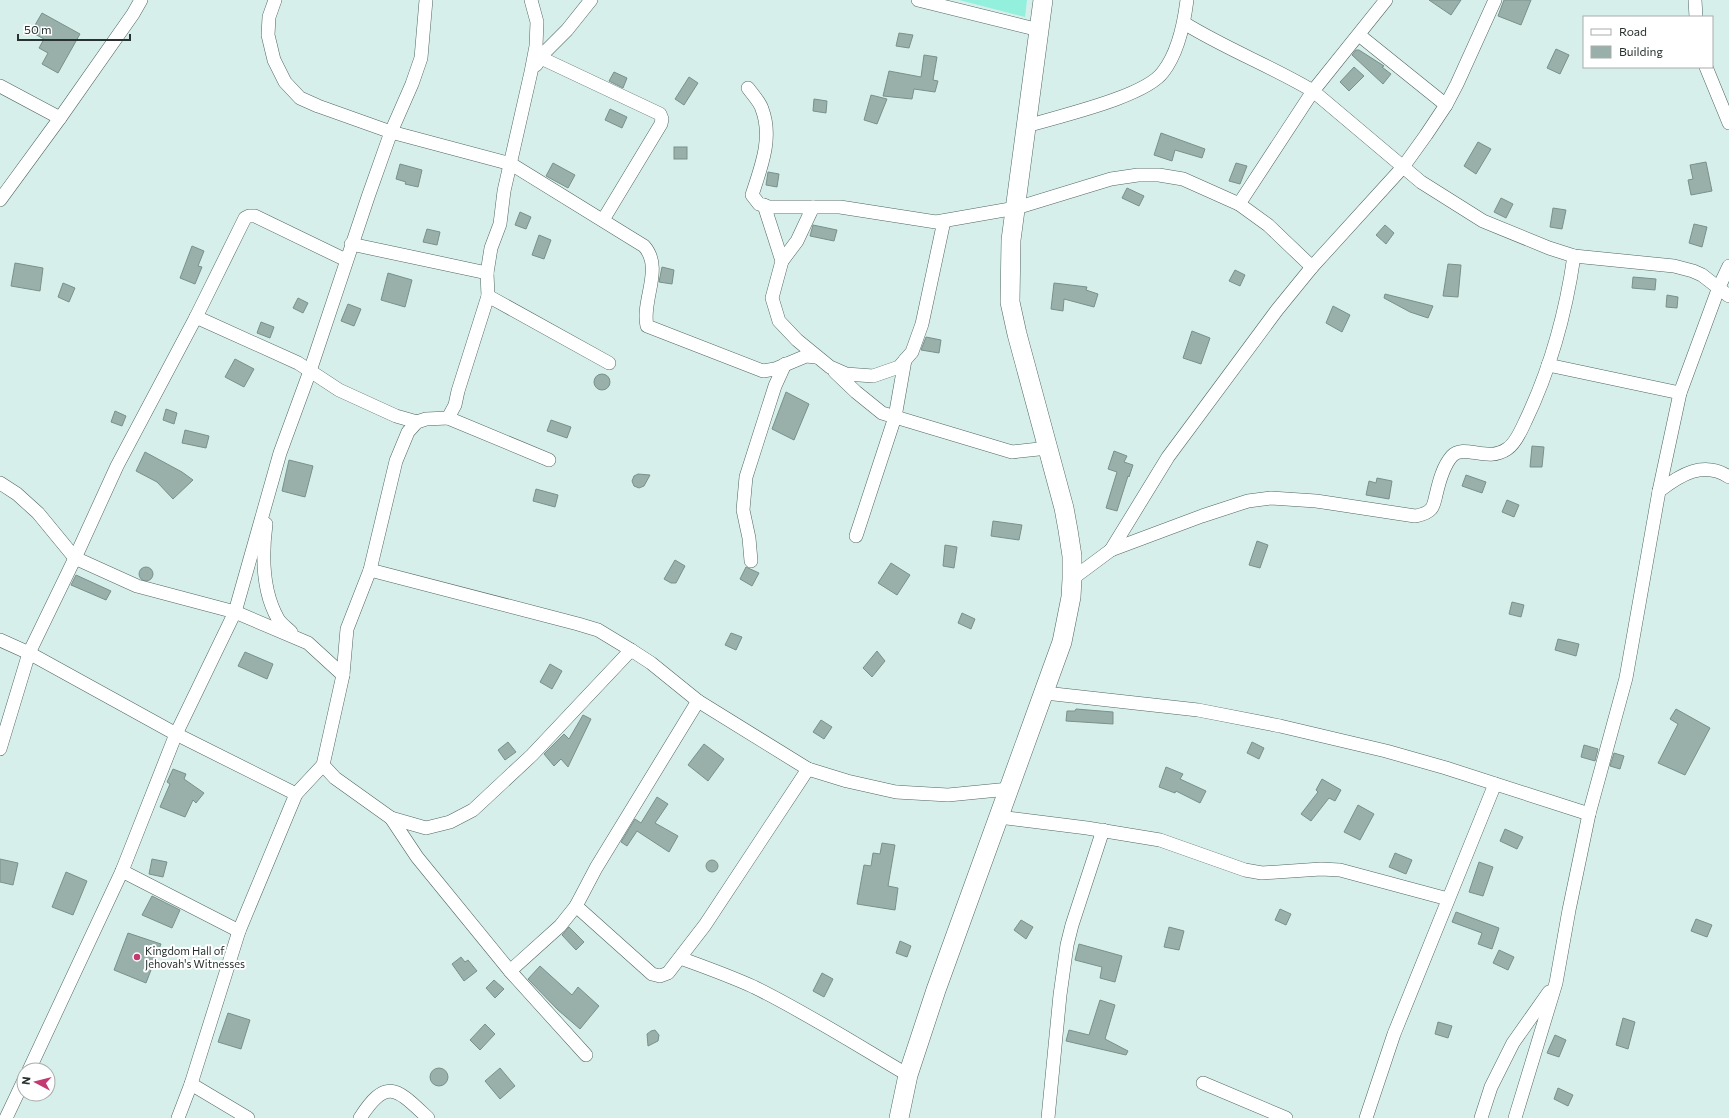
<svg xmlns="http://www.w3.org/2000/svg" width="1729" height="1118" viewBox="0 0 1729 1118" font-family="Commissioner,sans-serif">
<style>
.green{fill:#92f0dd}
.building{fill:#98afaa;stroke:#7a918b}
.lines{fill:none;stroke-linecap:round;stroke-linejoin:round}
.street-casing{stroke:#506661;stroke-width:14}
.secondary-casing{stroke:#506661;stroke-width:20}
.street{stroke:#fff;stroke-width:13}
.secondary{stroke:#fff;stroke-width:19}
.poi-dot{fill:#c33971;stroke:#fff;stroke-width:1.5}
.labels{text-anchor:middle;stroke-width:4;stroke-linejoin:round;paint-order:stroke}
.poi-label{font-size:11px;fill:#283230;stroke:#fff;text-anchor:start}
</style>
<rect width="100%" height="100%" fill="#d7efea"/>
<!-- green -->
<polygon class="green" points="959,0 1027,0 1025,17"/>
<!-- building -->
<g class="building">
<polygon points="1429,0 1461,0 1451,15"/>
<polygon points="1504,0 1531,0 1521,25 1498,16"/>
<polygon points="42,13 80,34 58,73 42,64 48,53 39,48 44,39 31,32"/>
<polygon points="899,33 913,35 909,48 896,46"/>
<polygon points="1556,49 1569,55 1560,74 1547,68"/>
<polygon points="1356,50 1359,50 1384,66 1382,67 1391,74 1383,84 1352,55"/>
<polygon points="924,55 937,57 933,80 938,81 935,92 914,89 912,99 883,96 889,71 921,77"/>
<polygon points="1354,67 1364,76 1349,91 1340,82"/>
<polygon points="614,72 627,78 623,88 609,81"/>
<polygon points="689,77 698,83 684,105 675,99"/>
<polygon points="871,95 887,99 877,124 864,120"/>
<polygon points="814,99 827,101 826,113 813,111"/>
<polygon points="610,109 627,117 622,128 605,120"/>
<polygon points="1161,133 1205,149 1202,158 1175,150 1172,161 1154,155"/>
<polygon points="1478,142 1491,149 1476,174 1464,166"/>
<rect x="674" y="147" width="13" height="12"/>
<polygon points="1706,162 1712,191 1691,195 1688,180 1693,179 1690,165"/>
<polygon points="553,163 575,175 568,188 546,176"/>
<polygon points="1236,163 1247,166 1240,184 1229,181"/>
<polygon points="400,164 422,170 418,187 405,184 406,182 396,179"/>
<polygon points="768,172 779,174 777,187 766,185"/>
<polygon points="1127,188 1144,196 1139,206 1122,198"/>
<polygon points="1501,198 1513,204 1506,218 1494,212"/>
<polygon points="1553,208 1566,210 1562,229 1550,227"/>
<polygon points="520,212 531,217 526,229 515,225"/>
<polygon points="1694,224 1707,227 1702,247 1689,243"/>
<polygon points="813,225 837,230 834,241 810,236"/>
<polygon points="1385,225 1394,233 1386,244 1376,235"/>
<polygon points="427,229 440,232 437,245 423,242"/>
<polygon points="539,235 551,240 544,259 532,255"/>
<polygon points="192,246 204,251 198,266 202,267 195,284 180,278"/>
<polygon points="15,263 43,268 40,291 11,286"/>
<polygon points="1448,264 1461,265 1458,297 1443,296"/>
<polygon points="662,267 674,270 672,284 659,282"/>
<polygon points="1235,270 1245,275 1240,286 1229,281"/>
<polygon points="388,273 412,280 405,307 381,300"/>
<polygon points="1633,277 1656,279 1655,290 1632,288"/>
<polygon points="63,283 75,288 69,302 58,297"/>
<polygon points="1054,283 1087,287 1086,290 1098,294 1094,307 1064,299 1063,311 1051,309"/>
<polygon points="1385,294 1433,306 1428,318 1410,312 1384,298"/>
<polygon points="1667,295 1678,297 1677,308 1666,307"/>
<polygon points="298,298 308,303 303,313 293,308"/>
<polygon points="348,304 361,309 354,326 341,321"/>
<polygon points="1333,306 1350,315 1342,332 1326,323"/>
<polygon points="261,322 274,327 270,338 257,333"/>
<polygon points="1192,331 1210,338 1201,364 1183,358"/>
<polygon points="926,337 941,340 939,353 921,350"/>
<polygon points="235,359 254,369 244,387 225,377"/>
<circle cx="602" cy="382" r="8"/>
<polygon points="786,392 809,404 794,440 772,429"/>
<polygon points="166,409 177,413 174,424 163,420"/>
<polygon points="115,411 126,416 122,426 111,422"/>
<polygon points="551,420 571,427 567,438 547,431"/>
<polygon points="185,430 209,436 206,448 182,443"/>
<polygon points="1532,446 1544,447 1542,467 1530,467"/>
<polygon points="1114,451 1127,456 1124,462 1133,465 1129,477 1128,476 1117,511 1106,508 1117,472 1108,469"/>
<polygon points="145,452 182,472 193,480 173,499 157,482 136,471"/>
<polygon points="289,460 313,466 305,497 282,491"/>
<polygon points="638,474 650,475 644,486 639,488 634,486 632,481 634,476"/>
<polygon points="1466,475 1486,482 1482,493 1462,486"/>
<polygon points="1377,478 1392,481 1389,499 1366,495 1369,481 1376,483"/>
<polygon points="536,489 558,495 555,507 533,501"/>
<polygon points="1507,500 1519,505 1514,517 1502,512"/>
<polygon points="993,521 1022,525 1019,540 991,536"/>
<polygon points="1257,541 1268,545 1260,568 1249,565"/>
<polygon points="945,545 957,547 954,568 943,566"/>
<polygon points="675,560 685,566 676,583 671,583 664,579"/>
<polygon points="891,563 910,575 897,595 878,583"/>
<polygon points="746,567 759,573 752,586 740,579"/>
<circle cx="146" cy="574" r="7"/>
<polygon points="76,575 111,591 106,600 71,585"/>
<polygon points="1512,602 1524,605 1521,617 1509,614"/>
<polygon points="962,613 975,619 971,629 958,623"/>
<polygon points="731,633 742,637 736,650 725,645"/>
<polygon points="1558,639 1579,644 1576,656 1555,650"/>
<polygon points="877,651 885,661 872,677 863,668"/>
<polygon points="245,652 273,664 267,679 238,666"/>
<polygon points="550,664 562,671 552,689 540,682"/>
<polygon points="1076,709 1113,712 1113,724 1066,721 1067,711 1075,711"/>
<polygon points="1676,709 1710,728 1685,775 1658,763 1678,724 1670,719"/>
<polygon points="583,715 591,719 568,767 561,759 554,766 544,754 564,734 569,739"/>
<polygon points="821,720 832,727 824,739 813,732"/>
<polygon points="508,742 516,752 505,760 498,750"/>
<polygon points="1252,742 1264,748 1259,759 1247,753"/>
<polygon points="704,744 724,759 708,781 688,765"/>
<polygon points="1584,745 1598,749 1595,761 1581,757"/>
<polygon points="1614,753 1624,756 1620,769 1610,766"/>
<polygon points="1166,767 1183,774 1180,779 1206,791 1200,803 1176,791 1175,793 1159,787"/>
<polygon points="173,769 186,774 184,779 204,793 196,803 193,800 185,817 160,807 170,784 167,782"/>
<polygon points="1322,779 1341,790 1335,801 1329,798 1311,821 1301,814 1318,792 1316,790"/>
<polygon points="657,797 668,804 655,823 678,836 669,852 637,831 627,846 621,842 635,819 641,823"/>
<polygon points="1358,805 1374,814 1360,840 1344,832"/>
<polygon points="1505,829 1523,837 1517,849 1500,841"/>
<polygon points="882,843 895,845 888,886 898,888 895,910 857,904 864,865 871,866 873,853 880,854"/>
<polygon points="1395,853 1412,860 1406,874 1389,867"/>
<polygon points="0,859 18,863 13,885 0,882"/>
<polygon points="152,859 167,862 163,877 149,874"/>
<circle cx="712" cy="866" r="6"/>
<polygon points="1479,862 1493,867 1483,896 1469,892"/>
<polygon points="66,872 87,881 73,915 52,907"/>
<polygon points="152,896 180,910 172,928 142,915"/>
<polygon points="1280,909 1291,914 1286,925 1275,920"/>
<polygon points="1456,912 1499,928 1492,949 1478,944 1482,933 1452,922"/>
<polygon points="1696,919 1712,925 1707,937 1691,931"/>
<polygon points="1021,920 1033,927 1026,939 1014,930"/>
<polygon points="569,927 584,942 576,950 562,935"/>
<polygon points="1169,927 1184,931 1179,950 1164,947"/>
<polygon points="128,933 161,944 146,983 114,970"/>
<polygon points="900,941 911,946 907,957 896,953"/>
<polygon points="1079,944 1122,956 1115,982 1100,978 1102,967 1075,960"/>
<polygon points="1499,950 1514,957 1508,970 1493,963"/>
<polygon points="461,957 465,962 468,960 477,971 464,981 452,964"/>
<polygon points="540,966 572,995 578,987 599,1006 580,1029 558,1010 528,979"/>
<polygon points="822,973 833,979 824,997 813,991"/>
<polygon points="494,980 504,989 495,998 486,988"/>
<polygon points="1100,1000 1115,1005 1105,1039 1128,1051 1126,1055 1066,1041 1069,1030 1089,1035"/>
<polygon points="228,1013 250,1020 241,1049 218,1042"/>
<polygon points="1623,1018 1635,1022 1628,1049 1616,1045"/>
<polygon points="1438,1022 1452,1026 1448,1038 1435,1034"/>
<polygon points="485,1024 495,1034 480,1050 470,1040"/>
<polygon points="655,1030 659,1035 658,1041 648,1046 647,1034 651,1031"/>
<polygon points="1555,1035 1566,1040 1559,1057 1547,1053"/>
<circle cx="439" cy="1077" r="9"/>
<polygon points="500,1068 515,1086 500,1099 485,1081"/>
<polygon points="1558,1088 1573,1095 1568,1106 1554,1099"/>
</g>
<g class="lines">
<defs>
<g id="street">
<path d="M275 0 269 17 268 35 274 60 285 82 300 98 318 106 391 132 511 164 644 246C664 268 641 301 647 326L763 371 775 369 806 356 816 357"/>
<polyline points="918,0 1039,30"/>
<polyline points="1695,0 1696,17"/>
<path d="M1184 23C1226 49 1271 66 1313 91L1421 182 1483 221 1549 248 1574 256 1674 266 1693 271 1702 275 1729 296"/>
<polyline points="1359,35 1446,105"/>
<polyline points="541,58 660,114 662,119 661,124 603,220"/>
<polyline points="536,65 546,51 567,30 591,0"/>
<polyline points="1706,67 1729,123"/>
<polyline points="0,86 60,118"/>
<path d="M748 88C753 95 760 102 762 109 773 138 761 167 752 195L759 204 769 207H840L936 222 1016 208 1111 179 1138 175H1159L1183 179 1239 204"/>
<path d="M1027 126C1059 116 1145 97 1163 72 1178 53 1184 24 1187 0"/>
<polyline points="0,200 60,118 133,14 141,0"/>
<polyline points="764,205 782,261 772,298 779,321 797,340 830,367 846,374 873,376 899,367 912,352 922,324 944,221"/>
<polyline points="351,244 487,273"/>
<polyline points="782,261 797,241 813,207"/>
<polyline points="1312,267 1268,225 1239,204 1313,91 1386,0"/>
<polyline points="488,296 609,363"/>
<polyline points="196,317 298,363 339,390 396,416 417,422"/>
<polyline points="1548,365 1680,393"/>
<polyline points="835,372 856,392 882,413 1012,452 1048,448"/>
<polyline points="448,418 549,460"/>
<polyline points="0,483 17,494 38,513 75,558 137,586 235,612 308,643 343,675"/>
<path d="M1659 491C1680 475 1703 460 1729 477"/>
<path d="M266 524C262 555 262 591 278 619 281 624 287 628 291 632"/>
<polyline points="856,536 895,417 905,360"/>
<polyline points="1111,550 1168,457 1277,310 1312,267 1403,167 1426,135 1446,105 1457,84 1495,0"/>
<polyline points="751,561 749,538 743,510 746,477 775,386 785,364"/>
<polyline points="370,570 578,624 598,630 631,650 651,663 698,701 808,769 847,781 896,792 948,795 1009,789"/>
<path d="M1072 579 1111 550 1202 516 1248 501 1271 498 1316 501 1415 516C1420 515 1427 514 1431 509 1434 506 1435 499 1436 495 1439 482 1443 466 1452 456 1464 443 1487 463 1507 449 1515 444 1521 431 1525 422 1550 370 1566 312 1574 256"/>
<polyline points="0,640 29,653 176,734 296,794"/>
<polyline points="1045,693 1198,710 1280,726 1386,751 1446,768 1589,814"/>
<polyline points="0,749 29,653 75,558 117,466 196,317 245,218 249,216 255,216 346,260"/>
<polyline points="323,765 335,778 391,818 417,857 510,971 586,1055"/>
<polyline points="999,817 1087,828 1160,840 1245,870 1262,873 1321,869 1340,870 1448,899"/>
<polyline points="391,818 426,828 450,822 473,810 532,755 631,650"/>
<polyline points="122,871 239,931"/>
<polyline points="576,906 652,974 660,976 668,973 705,925 808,769"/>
<path d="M680 958C705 967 730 976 754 987 807 1013 857 1045 908 1075"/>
<polyline points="510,971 560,926 576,906 596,868 698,701"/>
<polyline points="29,1070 122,871 176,734 235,612 280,453 310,371 368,197 391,132 412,84 421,58 426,0"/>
<polyline points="1203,1083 1286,1118"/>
<polyline points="191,1084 248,1118"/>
<polyline points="6,1118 24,1080"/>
<polyline points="178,1118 191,1084 239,931 296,794 323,765 343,675 347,629 370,570 396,461 408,432 417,422 426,419 448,418 455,405 458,391 488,296 487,273 491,248 500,224 504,191 531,72 536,46 537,22 531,0"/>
<path d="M360 1118C387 1076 397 1089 428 1118"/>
<polyline points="1048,1118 1060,995 1067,945 1072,925 1103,830"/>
<polyline points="1366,1118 1394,1034 1495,784"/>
<polyline points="1481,1118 1491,1087 1513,1043 1549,992"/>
<polyline points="1515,1118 1556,983 1569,910 1589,814 1626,678 1659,491 1680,393 1719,287 1729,266"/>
</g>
<polyline id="secondary" points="899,1118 908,1075 936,990 1062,642 1071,597 1072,579 1072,556 1068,530 1064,508 1017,334 1010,302 1011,240 1043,0"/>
</defs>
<!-- street casing -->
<use href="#street" class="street-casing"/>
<!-- secondary casing -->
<use href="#secondary" class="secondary-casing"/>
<!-- street -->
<use href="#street" class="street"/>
<!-- secondary -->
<use href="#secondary" class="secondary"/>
</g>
<!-- markers -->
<circle class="poi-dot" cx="137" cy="957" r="4"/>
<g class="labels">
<!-- poi labels -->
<g class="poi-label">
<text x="145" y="955">Kingdom Hall of<tspan x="145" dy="13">Jehovah's Witnesses</tspan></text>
</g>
</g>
<!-- legend -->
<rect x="1583" y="16" width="130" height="52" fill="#ffffff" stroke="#a9adac"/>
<rect x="1591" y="29" width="20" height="6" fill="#ffffff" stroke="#a9adac"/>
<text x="1619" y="36" font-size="12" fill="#283230">Road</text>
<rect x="1591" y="46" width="20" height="12" fill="#98afaa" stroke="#a9adac"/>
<text x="1619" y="56" font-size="12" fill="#283230">Building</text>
<!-- north arrow -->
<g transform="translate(36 1082) rotate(277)"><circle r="19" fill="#ffffff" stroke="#a9adac"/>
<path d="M0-3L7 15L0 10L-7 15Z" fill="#c33971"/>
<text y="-6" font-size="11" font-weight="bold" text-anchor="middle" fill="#283230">N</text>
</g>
<!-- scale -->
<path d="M18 34v6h112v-6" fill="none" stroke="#283230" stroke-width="2"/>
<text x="24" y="34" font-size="12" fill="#283230" stroke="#ffffff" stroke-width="3" paint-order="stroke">50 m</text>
</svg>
